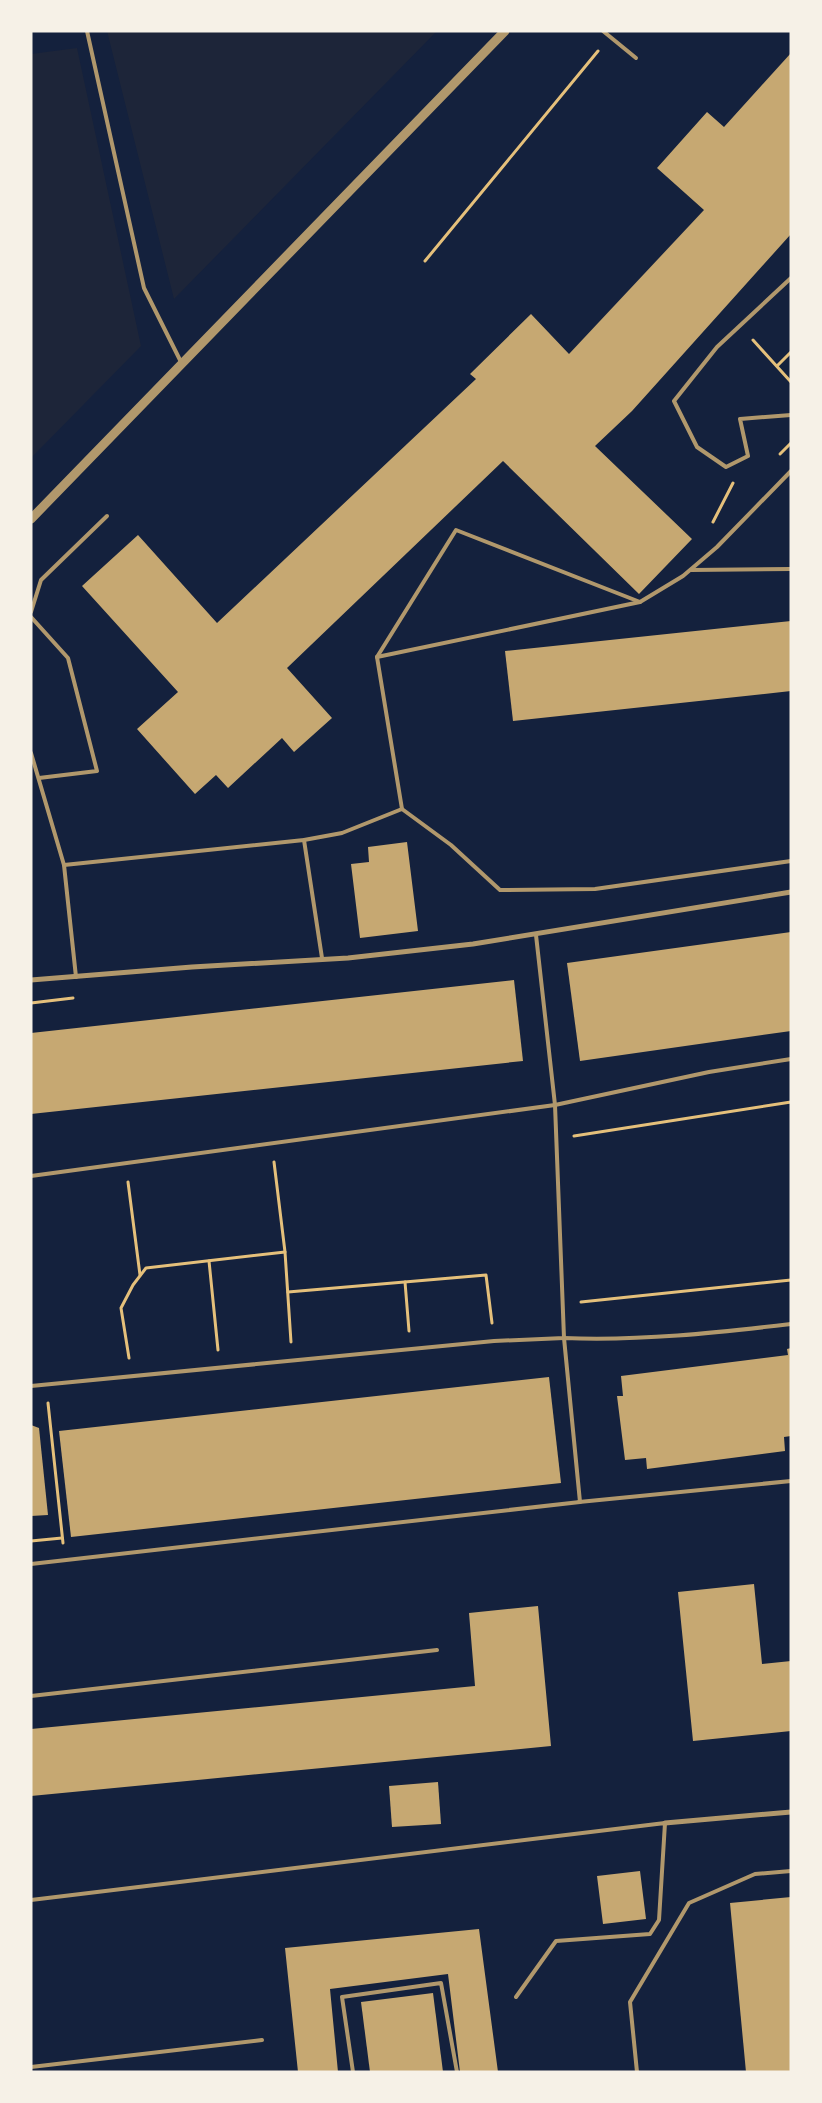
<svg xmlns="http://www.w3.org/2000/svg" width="822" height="2103" viewBox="0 0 822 2103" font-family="'Golos Text',sans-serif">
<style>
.green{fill:#1d2539}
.building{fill:#c6a872}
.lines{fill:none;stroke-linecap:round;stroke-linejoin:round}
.path{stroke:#e5c07b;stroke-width:3}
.service{stroke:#b1986c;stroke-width:4}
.minor{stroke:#b1986c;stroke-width:5}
.tertiary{stroke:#b1986c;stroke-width:9}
</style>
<rect width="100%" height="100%" fill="#14213d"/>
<!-- green -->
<g class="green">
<polygon points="107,31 437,31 174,299"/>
<polygon points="77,48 141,346 31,458 31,54"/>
</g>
<!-- building -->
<g class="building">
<polygon points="791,53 791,234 632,411 595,446 692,539 639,594 503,461 287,668 332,718 294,752 282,738 228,788 216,775 195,794 137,729 178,692 82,586 138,535 217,623 476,379 470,374 531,314 569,354 704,210 657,168 707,112 724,127"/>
<polygon points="791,621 791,691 513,721 505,651"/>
<polygon points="407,842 418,931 360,938 351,864 369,862 368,847"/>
<polygon points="791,932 791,1031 580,1061 567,963"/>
<polygon points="514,980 523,1061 31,1114 31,1033"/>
<polygon points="791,1348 791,1436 784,1437 785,1451 647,1469 646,1458 625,1460 617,1396 623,1396 621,1376 788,1355 787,1349"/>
<polygon points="549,1377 561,1483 71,1537 59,1431"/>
<polygon points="31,1425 39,1428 48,1515 31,1516"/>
<polygon points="754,1584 762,1664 791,1661 791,1731 693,1741 678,1592"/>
<polygon points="538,1606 551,1746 31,1796 31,1729 475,1686 469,1613"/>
<polygon points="438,1782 441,1824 392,1827 389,1786"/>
<polygon points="640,1871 646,1919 603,1924 597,1876"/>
<polygon points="791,1897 791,2072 746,2072 730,1903"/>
<polygon points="479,1929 498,2072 460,2072 448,1974 330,1989 338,2072 298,2072 285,1948"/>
<polygon points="433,1993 443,2072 370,2072 361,2002"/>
</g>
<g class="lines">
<!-- path -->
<g class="path">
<polyline points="425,261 598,51"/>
<polyline points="753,340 791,382"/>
<polyline points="777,366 791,352"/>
<polyline points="780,454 791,443"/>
<polyline points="713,522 733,483"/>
<polyline points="31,1003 73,998"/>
<polyline points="574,1136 791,1102"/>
<polyline points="274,1162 285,1252 291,1342"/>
<polyline points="128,1182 140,1275"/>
<polyline points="209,1261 218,1350"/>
<polyline points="405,1282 409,1331"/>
<polyline points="288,1292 486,1275 492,1323"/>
<polyline points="581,1302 791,1280"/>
<polyline points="129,1358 121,1308 133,1285 146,1268 285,1252"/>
<polyline points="48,1403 63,1543"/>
<polyline points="31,1541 62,1538"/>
</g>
<!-- service -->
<g class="service">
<polyline points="87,31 144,288 182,364"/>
<polyline points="603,31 636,58"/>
<polyline points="791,278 717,347 674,401 697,447 726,467 748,456 740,419 791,415"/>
<polyline points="691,570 791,569"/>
<polyline points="640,602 456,530 377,657 402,809 451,845 500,890 595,889 791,861"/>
<polyline points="31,612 41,580 107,516"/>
<polyline points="31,617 68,658 97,771 39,778"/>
<polyline points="377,657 640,602 683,576 717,547 791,471"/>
<polyline points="31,753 64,865 76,977"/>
<polyline points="304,840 322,958"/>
<polyline points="64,865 304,840 342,833 402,809"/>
<polyline points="31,1176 555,1105 709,1072 791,1059"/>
<polyline points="31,1386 494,1341 564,1338 555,1105 536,935"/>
<polyline points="579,1502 791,1481"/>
<path d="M31 1564 580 1502 564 1338C640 1341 715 1333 791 1324"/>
<polyline points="31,1696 437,1650"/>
<polyline points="31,1900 665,1823 659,1920 650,1934 556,1941 516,1997"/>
<polyline points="31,2067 262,2040"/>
<polyline points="353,2072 342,1997 441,1983 457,2072"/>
<polyline points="637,2072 630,2002 689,1903 755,1874 791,1871"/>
</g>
<!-- minor -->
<g class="minor">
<polyline points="31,980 192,967 348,958 473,944 791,892"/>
<polyline points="665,1823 791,1812"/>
</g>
<!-- tertiary -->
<polyline class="tertiary" points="31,519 505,31"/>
</g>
<!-- border -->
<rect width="822" height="2103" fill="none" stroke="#f6f1e7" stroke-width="65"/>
</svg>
